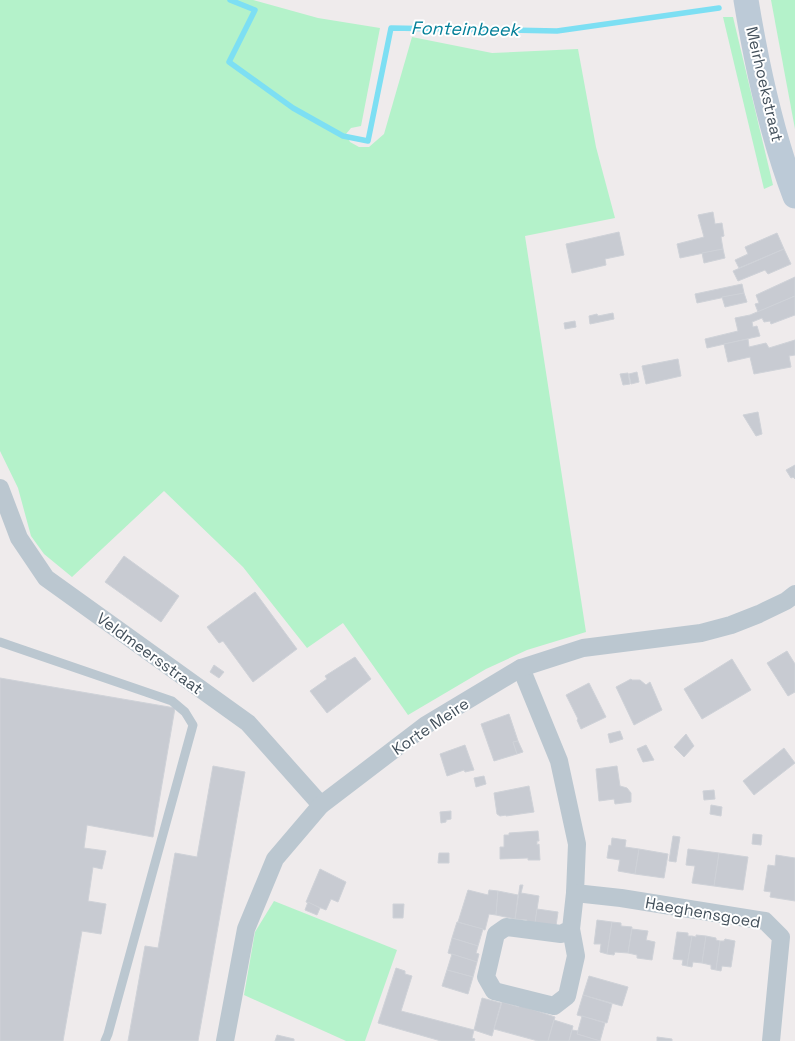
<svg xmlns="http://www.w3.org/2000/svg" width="795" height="1041" viewBox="0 0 795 1041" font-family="'Space Grotesk',sans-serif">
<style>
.green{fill:#b4f2ca}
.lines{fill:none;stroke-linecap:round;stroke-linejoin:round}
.stream{stroke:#7ddff3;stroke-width:5.5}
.building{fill:#c8cbd2;stroke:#cfd2d8}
.lane{stroke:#bbc7d0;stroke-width:9}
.street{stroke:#bbc7d0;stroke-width:18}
.secondary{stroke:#bccad7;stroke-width:25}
.labels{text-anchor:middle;stroke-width:4;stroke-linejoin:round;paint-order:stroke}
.street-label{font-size:16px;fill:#43505b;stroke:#fff}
.water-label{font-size:18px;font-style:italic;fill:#037f98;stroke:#fff}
</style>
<rect width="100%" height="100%" fill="#efebec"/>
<!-- green -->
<g class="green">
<polygon points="0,0 253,0 318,18 380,28 361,126 351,128 346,134 350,142 359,147 369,147 384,134 412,37 492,53 578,49 596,147 615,218 525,236 586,632 527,650 486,669 408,715 343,623 307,648 243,567 164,491 72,577 44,554 31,536 18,488 0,451"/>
<polygon points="771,0 795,0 795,129"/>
<polygon points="723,17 733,17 773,185 764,189"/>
<polygon points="274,901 397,950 365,1041 346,1041 244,995 255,932"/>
</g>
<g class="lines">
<!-- stream -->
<polyline class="stream" points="230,0 255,10 229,62 293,108 343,136 368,141 391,28 557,31 719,8"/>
</g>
<!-- building -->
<g class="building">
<polygon points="713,212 715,224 722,223 724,236 721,237 723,249 680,258 677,244 704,237 698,215"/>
<polygon points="619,232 624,255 605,259 606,265 572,273 566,244"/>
<polygon points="777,233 784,249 739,268 735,260 748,254 745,247"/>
<polygon points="723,249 725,258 704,263 702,253"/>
<polygon points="784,249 791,264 768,274 765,270 738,281 733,271"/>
<polygon points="795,277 795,296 758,312 755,304 759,303 756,295"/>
<polygon points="742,284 744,293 697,303 695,294"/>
<polygon points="744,293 747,302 725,307 722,297"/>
<polygon points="795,296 795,315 771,324 770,321 764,322 762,318 752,322 753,327 757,326 760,336 707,348 705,339 738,331 735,318 750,315"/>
<polygon points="613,313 614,319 590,324 589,316 597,314 598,316"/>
<polygon points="575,321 576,327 565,329 564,323"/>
<polygon points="748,339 749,347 766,343 769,348 795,340 795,355 789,356 791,367 754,374 750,357 728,362 724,344"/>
<polygon points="678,359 681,376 646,384 642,366"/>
<polygon points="637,372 639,382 631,384 629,374"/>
<polygon points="628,373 630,384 623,385 620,374"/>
<polygon points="758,412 762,434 756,436 743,415"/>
<polygon points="795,465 795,479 793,477 791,478 786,470"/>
<polygon points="124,556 179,596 161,622 105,582"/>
<polygon points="255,592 297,649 253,682 223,641 219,643 207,627"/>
<polygon points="787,651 795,664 795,692 788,696 767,663"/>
<polygon points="355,657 371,679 327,713 310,691 327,679 325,676"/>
<polygon points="732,659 751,690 702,719 684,689"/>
<polygon points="214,665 224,672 219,678 210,672"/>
<polygon points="0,678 175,708 153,837 87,825 84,848 106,851 102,869 93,867 88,901 106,904 101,934 82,931 63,1041 0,1041"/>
<polygon points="631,679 632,680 640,680 646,685 650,682 662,710 634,725 616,687"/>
<polygon points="589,683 606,717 581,729 577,720 578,719 566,695"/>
<polygon points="509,714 518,741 513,742 517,754 494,761 481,724"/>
<polygon points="620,731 623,739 610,743 608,734"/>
<polygon points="686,734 694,746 684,757 674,747"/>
<polygon points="518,741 523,752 517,754 513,742"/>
<polygon points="465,745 474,770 465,772 464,770 447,776 440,754"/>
<polygon points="646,745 654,760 643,762 637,749"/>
<polygon points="784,748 795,763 754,795 743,781"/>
<polygon points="213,766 245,772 198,1041 128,1041 145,946 158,948 175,853 197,857"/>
<polygon points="617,766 620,786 627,788 631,793 631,802 615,804 614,799 599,801 596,769"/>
<polygon points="484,776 486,784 476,787 474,778"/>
<polygon points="529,786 534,812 506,816 506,815 500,816 497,814 494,793"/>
<polygon points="714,790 715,799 704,800 703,791"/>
<polygon points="711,805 722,807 721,816 710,814"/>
<polygon points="451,811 451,819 446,820 446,822 441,823 440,812"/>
<polygon points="538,831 539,841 537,841 537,845 539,844 540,860 528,860 528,858 500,859 500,847 504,847 504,835 509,835 509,833"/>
<polygon points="753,834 762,835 761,845 752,844"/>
<polygon points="673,836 680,837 676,862 669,861"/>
<polygon points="612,838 626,840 625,847 639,849 635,874 618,871 620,860 607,858 609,845 611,846"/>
<polygon points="639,849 668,854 664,878 635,874"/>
<polygon points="688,849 719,853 714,886 692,883 695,866 686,865"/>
<polygon points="439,853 449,853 449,863 438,863"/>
<polygon points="719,853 748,857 743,890 714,886"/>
<polygon points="776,855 795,858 795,901 770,897 771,892 764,891 768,865 775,866"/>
<polygon points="320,869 346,882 338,902 331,899 326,910 306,902"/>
<polygon points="520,885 523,885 521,893 539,896 535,923 527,922 527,920 515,919"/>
<polygon points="468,890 488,895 489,890 498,891 496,915 489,914 485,930 458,922"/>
<polygon points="498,891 518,895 515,919 496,915"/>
<polygon points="308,902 320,908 317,915 305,910"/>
<polygon points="393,904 404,904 403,918 393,918"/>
<polygon points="537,909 558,912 556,926 535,923"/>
<polygon points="597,920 612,922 607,954 600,952 601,944 594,944"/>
<polygon points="457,922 483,929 478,946 452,938"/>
<polygon points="612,922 621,923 621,926 632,927 628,953 615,952 614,955 607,954"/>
<polygon points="632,929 648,931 646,940 655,942 652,960 637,958 637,955 628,953"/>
<polygon points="677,932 688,933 688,936 692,936 687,966 682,965 683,960 673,959"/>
<polygon points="696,935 706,936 702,963 693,962 692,967 687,966 692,936 696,937"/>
<polygon points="706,936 716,938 716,940 720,941 716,970 711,969 711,965 702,963"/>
<polygon points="452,938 478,946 476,953 479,954 477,962 448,953"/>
<polygon points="725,939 735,941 731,967 722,966 721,971 716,970 720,941 724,941"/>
<polygon points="452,954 477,962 473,977 447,970"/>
<polygon points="396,968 405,971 405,974 412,976 401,1011 474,1030 472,1038 475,1039 474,1041 441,1041 378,1023"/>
<polygon points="447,970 473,977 468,994 442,986"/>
<polygon points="589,976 628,987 622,1006 583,995"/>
<polygon points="583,995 612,1004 607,1023 577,1015"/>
<polygon points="482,998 501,1003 492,1036 474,1030"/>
<polygon points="502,1002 519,1007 519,1005 555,1017 548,1041 538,1041 494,1029"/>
<polygon points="582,1016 605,1023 600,1041 577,1034"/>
<polygon points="554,1020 573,1026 569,1041 548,1041"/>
<polygon points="572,1030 578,1031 577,1034 600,1041 569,1041"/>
<polygon points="277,1035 294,1039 294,1041 275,1041"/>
<polygon points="657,1037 672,1039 672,1041 657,1041"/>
</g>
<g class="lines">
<!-- lane -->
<polyline class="lane" points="0,642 172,701 185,712 193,725 108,1034 105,1041"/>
<!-- street -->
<g class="street">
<polyline points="0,488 19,538 46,578 248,723 321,805"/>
<polyline points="521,668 559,761 577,844 575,893 621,898 765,921 781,937 771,1041"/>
<polyline points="571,929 561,934 506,927 496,934 486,977 494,991 554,1006 567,996 576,956 571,929 575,893"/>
<polyline points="225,1041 246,929 275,859 321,805 426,725 521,668 583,648 701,633 731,625 759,614 786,601 795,594"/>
</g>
<!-- secondary -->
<path class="secondary" d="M746 0C757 67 771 133 795 196"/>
</g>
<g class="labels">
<!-- street labels -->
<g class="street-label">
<text transform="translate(765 84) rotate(77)" y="6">Meirhoekstraat</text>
<text transform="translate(150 653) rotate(36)" y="6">Veldmeersstraat</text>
<text transform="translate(430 726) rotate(-34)" y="6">Korte Meire</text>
<text transform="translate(703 912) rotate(10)" y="6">Haeghensgoed</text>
</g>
<!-- water labels -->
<g class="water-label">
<text transform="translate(465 29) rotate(1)" y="6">Fonteinbeek</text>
</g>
</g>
</svg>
